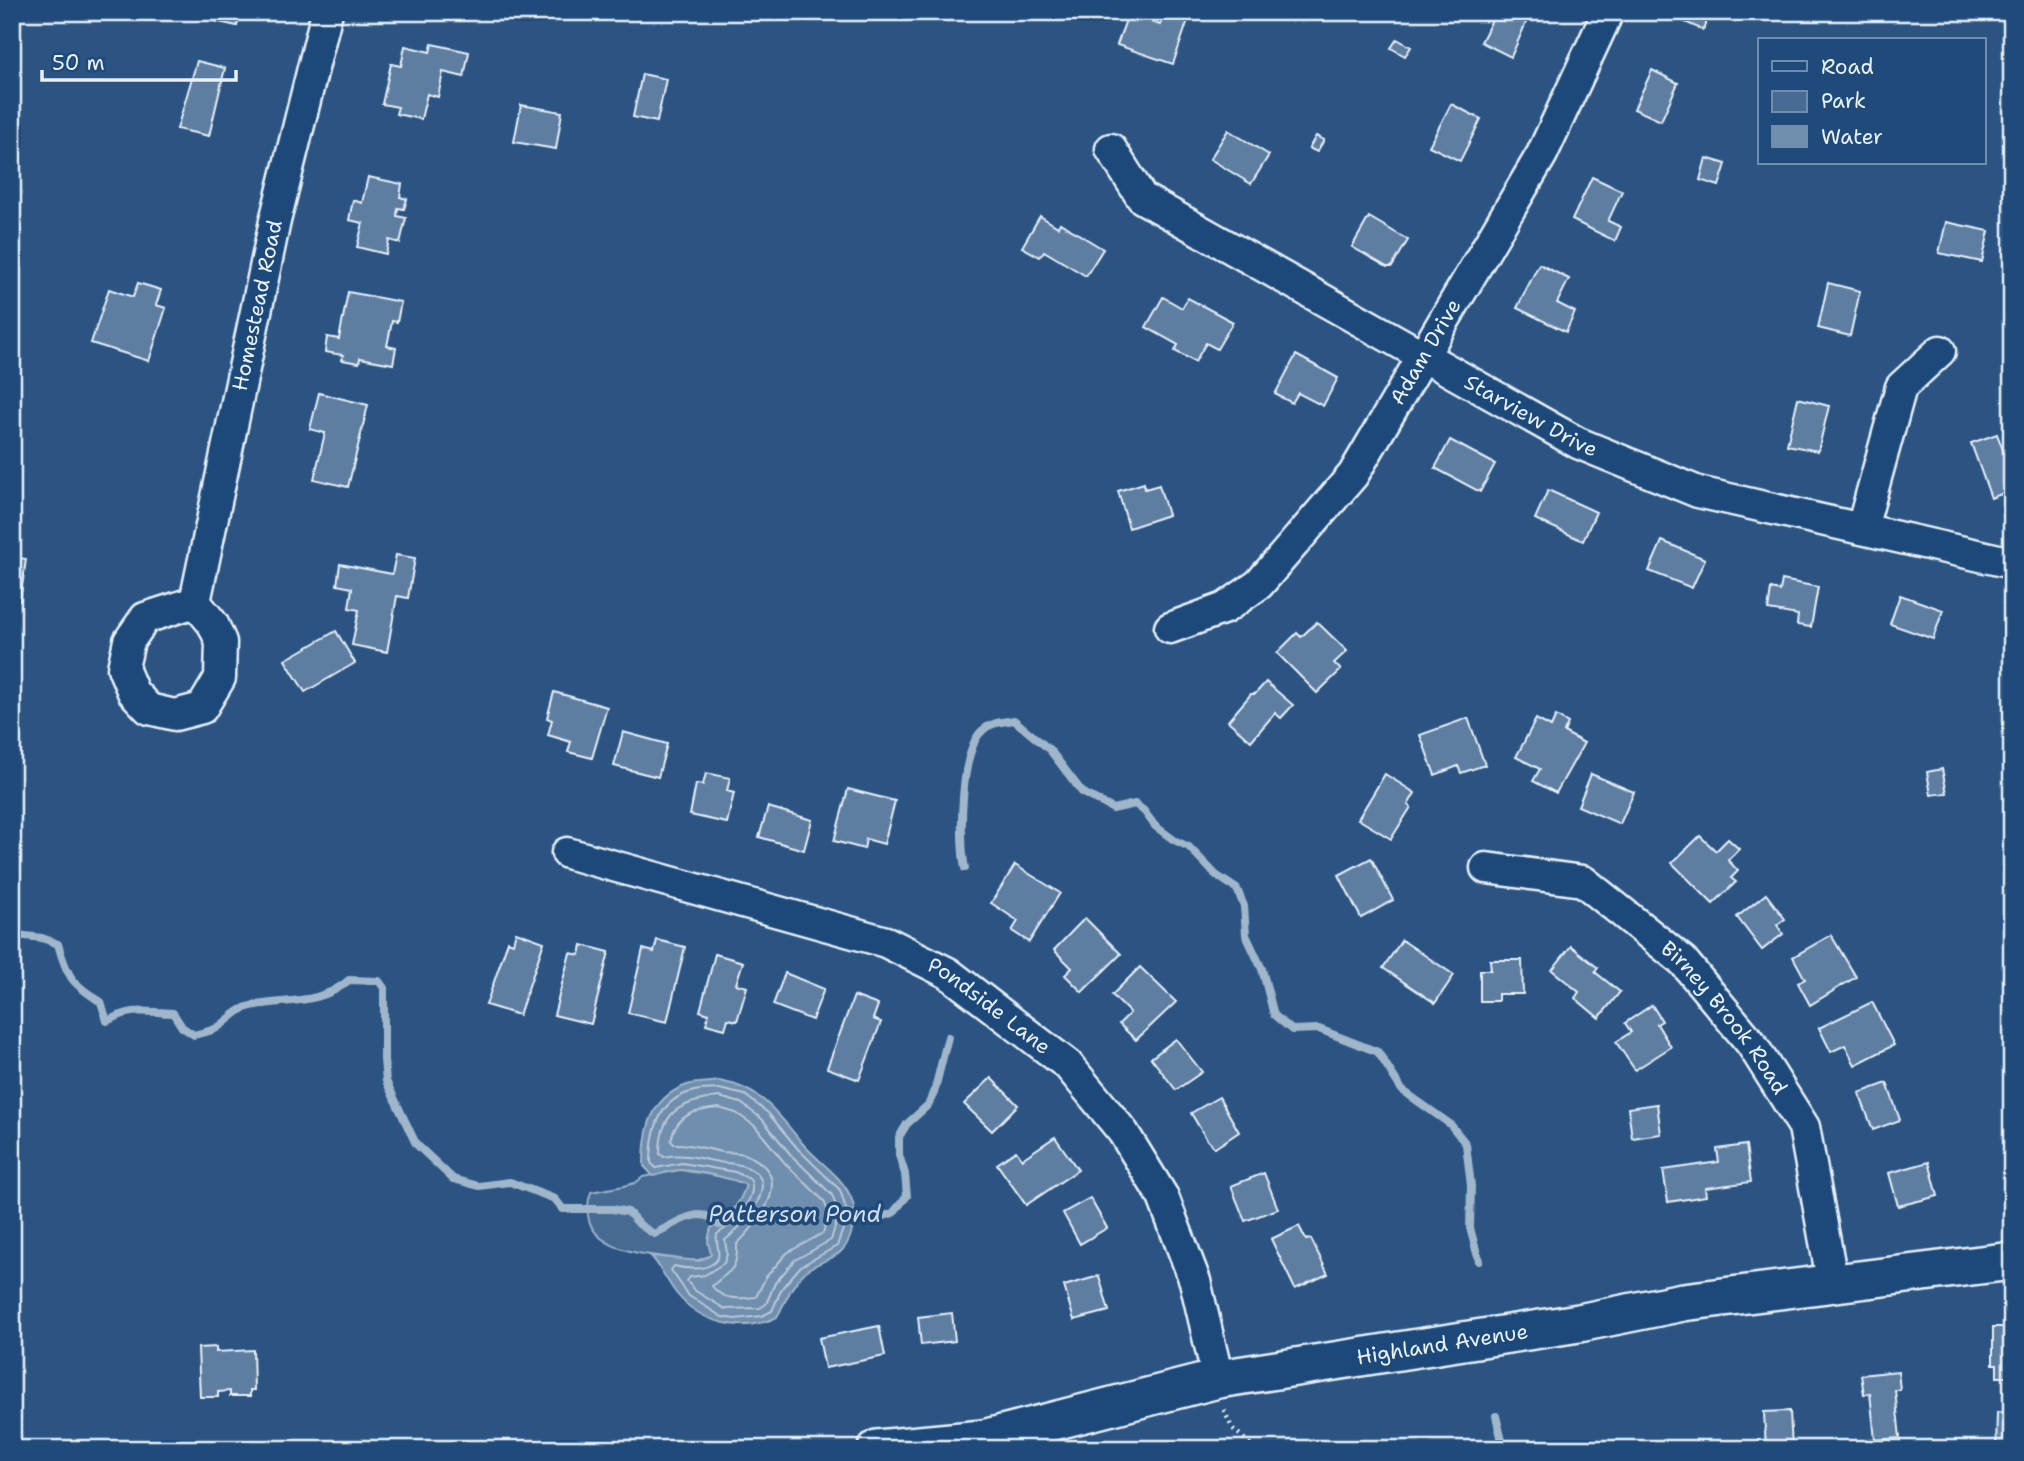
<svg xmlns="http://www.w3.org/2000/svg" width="2024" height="1461" viewBox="0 0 2024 1461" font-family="'Shantell Sans',sans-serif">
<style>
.green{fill:#476b93;stroke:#98aec6;stroke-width:2}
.water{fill:#708ead;stroke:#a0b6cb;stroke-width:2}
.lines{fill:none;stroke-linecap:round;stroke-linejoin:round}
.shore{stroke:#b8c9da;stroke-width:2}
.stream{stroke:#a0b6cb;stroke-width:8}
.building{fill:#5d7da1;stroke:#e8f1f8;stroke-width:2}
.minor-casing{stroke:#e8f1f8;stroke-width:35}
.tertiary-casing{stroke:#e8f1f8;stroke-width:42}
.path{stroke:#e8f1f8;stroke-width:4.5;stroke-dasharray:2 5;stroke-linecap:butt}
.minor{stroke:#1f4a7a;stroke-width:30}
.tertiary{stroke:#1f4a7a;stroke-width:37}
.labels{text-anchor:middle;stroke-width:7;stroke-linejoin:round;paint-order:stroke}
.street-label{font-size:21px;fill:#e8f1f8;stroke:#1f4a7a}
.water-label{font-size:23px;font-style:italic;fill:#d0dde9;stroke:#1f4a7a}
</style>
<rect width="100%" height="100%" fill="#2b5482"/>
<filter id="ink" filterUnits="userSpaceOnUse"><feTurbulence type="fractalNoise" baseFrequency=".0143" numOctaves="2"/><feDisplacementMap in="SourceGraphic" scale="14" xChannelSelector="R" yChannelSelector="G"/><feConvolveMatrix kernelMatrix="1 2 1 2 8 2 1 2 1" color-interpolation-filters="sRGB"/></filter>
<g filter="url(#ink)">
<!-- green -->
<path class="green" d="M680 1170C702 1174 727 1175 746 1185 741 1202 728 1221 711 1228L708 1241 712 1255C691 1265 685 1259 665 1257 626 1253 574 1243 591 1192L624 1186 635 1183 643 1177Z"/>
<!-- water -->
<path class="water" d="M719 1081C762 1088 777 1113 803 1144 819 1163 843 1176 852 1200 857 1213 854 1224 850 1237 841 1262 822 1257 805 1272 791 1285 786 1301 777 1317 742 1334 700 1323 676 1293 667 1281 661 1267 651 1256L699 1261 711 1255 708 1241 711 1228C728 1221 741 1202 746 1185 736 1179 693 1170 680 1170 672 1170 661 1174 653 1176L644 1166C644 1132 649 1098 687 1085 696 1082 709 1083 719 1081Z"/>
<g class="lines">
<!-- shore -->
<g class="shore">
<path d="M719 1089 745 1095 768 1113 798 1149 840 1190 848 1215 837 1246 801 1266 782 1288 772 1311 762 1316 735 1319 722 1317 689 1296 671 1270 674 1266C685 1269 712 1272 718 1257 720 1250 715 1241 717 1234 731 1226 760 1197 750 1179L735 1172 682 1163 656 1168 651 1163C651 1134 658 1100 691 1092 700 1089 710 1090 719 1089Z"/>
<path d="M719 1097 741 1103 762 1119 791 1155 832 1195 839 1214 831 1240 795 1260 775 1283 766 1304 760 1308 725 1309 694 1290 687 1281 690 1277 705 1275 724 1263 727 1254 725 1240C740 1229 777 1189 755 1172 743 1163 731 1164 718 1162 699 1158 683 1153 664 1157L660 1154C660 1111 680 1102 719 1097Z"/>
<path d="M719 1108 736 1113 755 1126 784 1162 824 1201 829 1214 823 1233 787 1253 766 1277 756 1297C739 1299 723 1301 712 1286 729 1270 738 1272 737 1244 763 1218 797 1174 744 1154 737 1152 729 1153 722 1152 706 1149 690 1143 674 1144L671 1141C676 1114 695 1110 719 1108Z"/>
</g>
<!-- stream -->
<g class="stream">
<path d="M965 868C959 841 960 748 983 730 992 722 1002 722 1014 720L1050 750 1082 792 1113 809 1135 804 1144 811 1155 826 1174 840 1189 847 1216 875 1237 889 1244 906 1246 935 1262 969 1274 1015 1292 1030 1319 1029 1378 1052 1402 1090 1450 1124 1466 1144 1471 1186 1470 1228 1479 1261"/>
<polyline points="12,888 18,893 18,909 12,918"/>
<path d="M12 920 17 935 42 938 58 944C68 978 71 983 101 1002L107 1021C135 1007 143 1012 173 1013L182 1027 194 1035C200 1033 208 1032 215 1029 228 1022 236 1009 251 1006 285 999 321 1005 349 980L379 981 384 988V1060L386 1081 416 1144 453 1179 479 1186 510 1182 555 1199 563 1209H612L628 1212 640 1225 654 1234C674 1225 701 1202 719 1225L730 1223"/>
<polyline points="847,1213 873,1220 893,1213 907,1196 905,1174 899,1155 899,1137 907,1124 928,1105 934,1093 948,1037"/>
<polyline points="1496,1416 1504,1449"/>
</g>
</g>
<!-- building -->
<g class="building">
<polygon points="203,12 240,12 237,26 201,18"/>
<polygon points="1164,12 1188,20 1173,64 1117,45 1128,14 1160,25"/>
<polygon points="1496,12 1521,12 1529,16 1511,57 1481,42"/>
<polygon points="1670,12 1711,12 1703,30 1669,15"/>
<polygon points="1397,39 1411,47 1405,56 1391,48"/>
<polygon points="432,44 469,52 464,77 443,72 438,97 427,94 421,119 396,114 398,107 382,104 391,64 401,66 405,46 430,52"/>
<polygon points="197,61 225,68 209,136 177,129"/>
<polygon points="1652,70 1678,83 1661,121 1634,109"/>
<polygon points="642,74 666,79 657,122 633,117"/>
<polygon points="1451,104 1481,119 1460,161 1429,146"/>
<polygon points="521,105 562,112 556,149 514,142"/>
<polygon points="1228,130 1269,155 1251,184 1210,159"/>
<polygon points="1316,136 1324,140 1317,152 1309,148"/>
<polygon points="1706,158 1726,164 1719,186 1700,180"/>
<polygon points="368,177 402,184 400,197 407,199 404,209 398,208 397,216 406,218 400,243 389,240 386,254 357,247 363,223 349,220 353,200 362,203"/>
<polygon points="1592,177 1622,191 1608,221 1621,227 1615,241 1572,220"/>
<polygon points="1040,216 1058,227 1060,223 1103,249 1086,276 1044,251 1040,257 1022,247"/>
<polygon points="1369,217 1408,240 1392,267 1387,267 1352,247"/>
<polygon points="1946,222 1989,231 1982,262 1939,253"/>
<polygon points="1539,264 1569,279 1557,303 1575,312 1566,332 1517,308"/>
<polygon points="138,283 161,290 156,305 166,308 149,361 91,343 109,289 133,297"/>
<polygon points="1828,283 1860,291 1850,336 1818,328"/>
<polygon points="348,292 401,302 397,322 392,321 387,346 396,348 393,364 360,358 359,363 342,360 343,355 325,352 327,337 339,339"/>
<polygon points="1163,297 1182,308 1188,298 1233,322 1217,349 1206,343 1195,362 1175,351 1178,345 1146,327"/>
<polygon points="1296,355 1338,378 1323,406 1298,393 1292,403 1275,394"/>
<polygon points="319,393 368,405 348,487 314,479 325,433 310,429"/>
<polygon points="1798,398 1829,406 1818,451 1787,445"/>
<polygon points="1997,434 2008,463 2012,461 2012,490 1991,498 1971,443"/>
<polygon points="1450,440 1495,464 1480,492 1435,468"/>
<polygon points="1144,483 1145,489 1159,485 1168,515 1129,528 1118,491"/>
<polygon points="1548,490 1596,512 1583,541 1535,519"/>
<polygon points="1662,541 1705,559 1692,588 1649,571"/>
<polygon points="396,555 415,558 408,598 397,596 387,652 352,645 359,610 349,608 352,588 337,585 340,564 392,574"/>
<polygon points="12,557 26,559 20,601 14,600 12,615"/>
<polygon points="1782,580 1818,587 1811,627 1797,625 1798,615 1768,610 1771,589 1780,591"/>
<polygon points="1900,595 1943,610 1933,639 1890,624"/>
<polygon points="1317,622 1347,651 1334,663 1341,670 1317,693 1277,653 1297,633 1301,637"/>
<polygon points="336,631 355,663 305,692 285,660"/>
<polygon points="1266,682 1293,705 1281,718 1275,713 1251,741 1228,721 1251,694 1255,694"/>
<polygon points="554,692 607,707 592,758 568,752 571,742 548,735 552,720 547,718"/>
<polygon points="1556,716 1568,723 1564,732 1584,743 1556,793 1533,781 1540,769 1516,757 1536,719 1551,727"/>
<polygon points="1468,718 1485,765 1461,773 1458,766 1435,775 1420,735"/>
<polygon points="623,732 667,744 658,777 614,766"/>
<polygon points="1942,769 1947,793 1931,795 1927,772"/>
<polygon points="706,773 730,778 727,791 734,793 727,823 690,815 696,784 703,785"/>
<polygon points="1385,774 1415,793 1408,805 1411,807 1391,839 1358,819"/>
<polygon points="1591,774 1634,792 1620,824 1578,806"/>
<polygon points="848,789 895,801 884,844 866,839 864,849 834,841"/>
<polygon points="768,807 812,820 804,850 759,837"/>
<polygon points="1700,836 1716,851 1728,839 1739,849 1728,860 1738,871 1731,878 1736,882 1713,904 1672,863"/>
<polygon points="1371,858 1393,900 1361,918 1339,875"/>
<polygon points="1015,865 1060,893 1029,942 1012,931 1018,921 991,903"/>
<polygon points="1766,894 1785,919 1777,925 1783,934 1762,950 1737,917"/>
<polygon points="1085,918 1121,954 1082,992 1065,975 1072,968 1054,950"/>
<polygon points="516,932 544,942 519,1015 486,1005 508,941 513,943"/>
<polygon points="1831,935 1856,977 1810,1005 1798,983 1805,979 1793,957"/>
<polygon points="657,940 685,947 667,1022 628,1013 643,949 654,952"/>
<polygon points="1402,940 1454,975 1435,1003 1383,968"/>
<polygon points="582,945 609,952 591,1024 554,1015 570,953 580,955"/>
<polygon points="1571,946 1598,968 1595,972 1620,992 1599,1018 1575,998 1579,992 1552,970"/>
<polygon points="715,954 743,962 736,984 747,987 737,1021 728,1019 725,1029 706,1024 709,1014 700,1011"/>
<polygon points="1490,960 1522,960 1523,994 1498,994 1498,1001 1480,1001 1480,970 1491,970"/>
<polygon points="1140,967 1176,1002 1136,1040 1119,1024 1130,1013 1112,995"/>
<polygon points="785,973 824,989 812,1020 773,1005"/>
<polygon points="854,996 878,1005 873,1019 881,1022 859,1080 827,1068"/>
<polygon points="1872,1002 1894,1045 1855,1065 1845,1045 1831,1052 1819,1028"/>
<polygon points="1652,1005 1662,1021 1657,1024 1671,1047 1635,1070 1616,1042 1631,1032 1625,1023"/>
<polygon points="1176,1039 1202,1072 1176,1090 1151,1058"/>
<polygon points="991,1078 1018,1105 992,1131 964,1104"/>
<polygon points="1887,1083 1900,1120 1873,1130 1859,1093"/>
<polygon points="1219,1097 1239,1132 1215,1148 1207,1140 1191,1113"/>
<polygon points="1657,1104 1661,1134 1632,1138 1628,1108"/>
<polygon points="1055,1137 1078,1170 1026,1205 997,1164 1016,1151 1022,1159"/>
<polygon points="1746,1145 1751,1182 1705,1188 1706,1196 1668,1202 1663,1170 1719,1162 1717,1149"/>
<polygon points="1929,1162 1938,1196 1898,1206 1889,1173"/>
<polygon points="1264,1173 1278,1209 1245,1221 1231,1186"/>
<polygon points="1090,1198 1107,1228 1080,1244 1063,1213"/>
<polygon points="1299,1226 1306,1240 1311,1239 1328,1274 1295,1289 1271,1239"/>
<polygon points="1099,1276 1109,1311 1074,1320 1064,1286"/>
<polygon points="952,1313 955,1341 921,1345 918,1317"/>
<polygon points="879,1326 885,1356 825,1368 819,1338"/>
<polygon points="1993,1327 2012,1327 2012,1377 1997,1377 1997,1364 1993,1364"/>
<polygon points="216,1347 216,1352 253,1350 254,1390 250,1390 250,1396 230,1396 230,1391 218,1392 218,1397 200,1397 198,1348"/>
<polygon points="1898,1371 1900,1390 1895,1390 1900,1438 1875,1440 1870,1393 1864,1394 1861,1375"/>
<polygon points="1790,1411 1792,1449 1766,1449 1764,1412"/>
<polygon points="1997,1412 2012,1413 2012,1449 1996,1449"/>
</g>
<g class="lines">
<defs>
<g id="minor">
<path id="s1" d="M1111 149 1142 198 1578 443 1698 492 2012 563"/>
<polyline points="1862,528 1901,387 1940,351"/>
<path id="s2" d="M195 602 275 221 327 12"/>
<polygon points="195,602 213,624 221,642 220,678 202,708 175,715 149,709 133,692 123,668 129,641 145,618"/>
<path id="s3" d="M1170 628 1225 608 1259 584 1353 475 1542 154 1608 12"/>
<path id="s4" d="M567 853 886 942 948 973 1068 1065 1123 1132 1163 1197 1195 1281 1218 1379"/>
<path id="s5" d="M1486 868 1583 881 1683 961 1751 1043 1804 1127 1833 1285"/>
</g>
<g id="tertiary">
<path id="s6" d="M877 1449 983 1439 1218 1379 1579 1323 1683 1302 2012 1261"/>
</g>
</defs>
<!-- minor casing -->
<use href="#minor" class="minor-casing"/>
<!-- tertiary casing -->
<use href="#tertiary" class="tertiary-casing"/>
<!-- path -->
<polyline class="path" points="1224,1410 1232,1428 1256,1449"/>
<!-- minor -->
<use href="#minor" class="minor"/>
<!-- tertiary -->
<use href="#tertiary" class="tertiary"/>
</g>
</g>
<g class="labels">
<!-- street labels -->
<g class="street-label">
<text dy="7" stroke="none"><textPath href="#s2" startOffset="303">Homestead Road</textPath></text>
<text dy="7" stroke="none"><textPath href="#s3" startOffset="387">Adam Drive</textPath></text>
<text dy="7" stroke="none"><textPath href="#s1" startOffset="504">Starview Drive</textPath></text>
<text dy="7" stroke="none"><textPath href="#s4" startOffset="453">Pondside Lane</textPath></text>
<text dy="7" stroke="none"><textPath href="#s5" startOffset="296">Birney Brook Road</textPath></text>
<text dy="7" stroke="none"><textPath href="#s6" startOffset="576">Highland Avenue</textPath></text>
</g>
<!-- water labels -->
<g class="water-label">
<text x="795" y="1222">Patterson Pond</text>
</g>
</g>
<!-- margin -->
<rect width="2024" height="1461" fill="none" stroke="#1f4a7a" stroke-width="42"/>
<rect x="21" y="21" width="1982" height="1419" fill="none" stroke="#e8f1f8" stroke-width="2.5" filter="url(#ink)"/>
<!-- legend -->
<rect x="1758" y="38" width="228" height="126" fill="#1f4a7a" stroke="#6f8dac" stroke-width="2"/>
<rect x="1772" y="61" width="35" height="10" fill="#1f4a7a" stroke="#6f8dac" stroke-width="2"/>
<text x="1821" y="74" font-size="21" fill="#e8f1f8">Road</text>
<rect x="1772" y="91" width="35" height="21" fill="#476b93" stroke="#6f8dac" stroke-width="2"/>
<text x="1821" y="108" font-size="21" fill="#e8f1f8">Park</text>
<rect x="1772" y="126" width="35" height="21" fill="#708ead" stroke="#6f8dac" stroke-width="2"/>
<text x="1821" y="144" font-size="21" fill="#e8f1f8">Water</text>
<!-- scale -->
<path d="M42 70v10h194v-10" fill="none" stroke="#e8f1f8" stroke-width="3.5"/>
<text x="52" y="70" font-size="21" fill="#e8f1f8" stroke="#1f4a7a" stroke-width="5" paint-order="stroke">50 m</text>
</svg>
